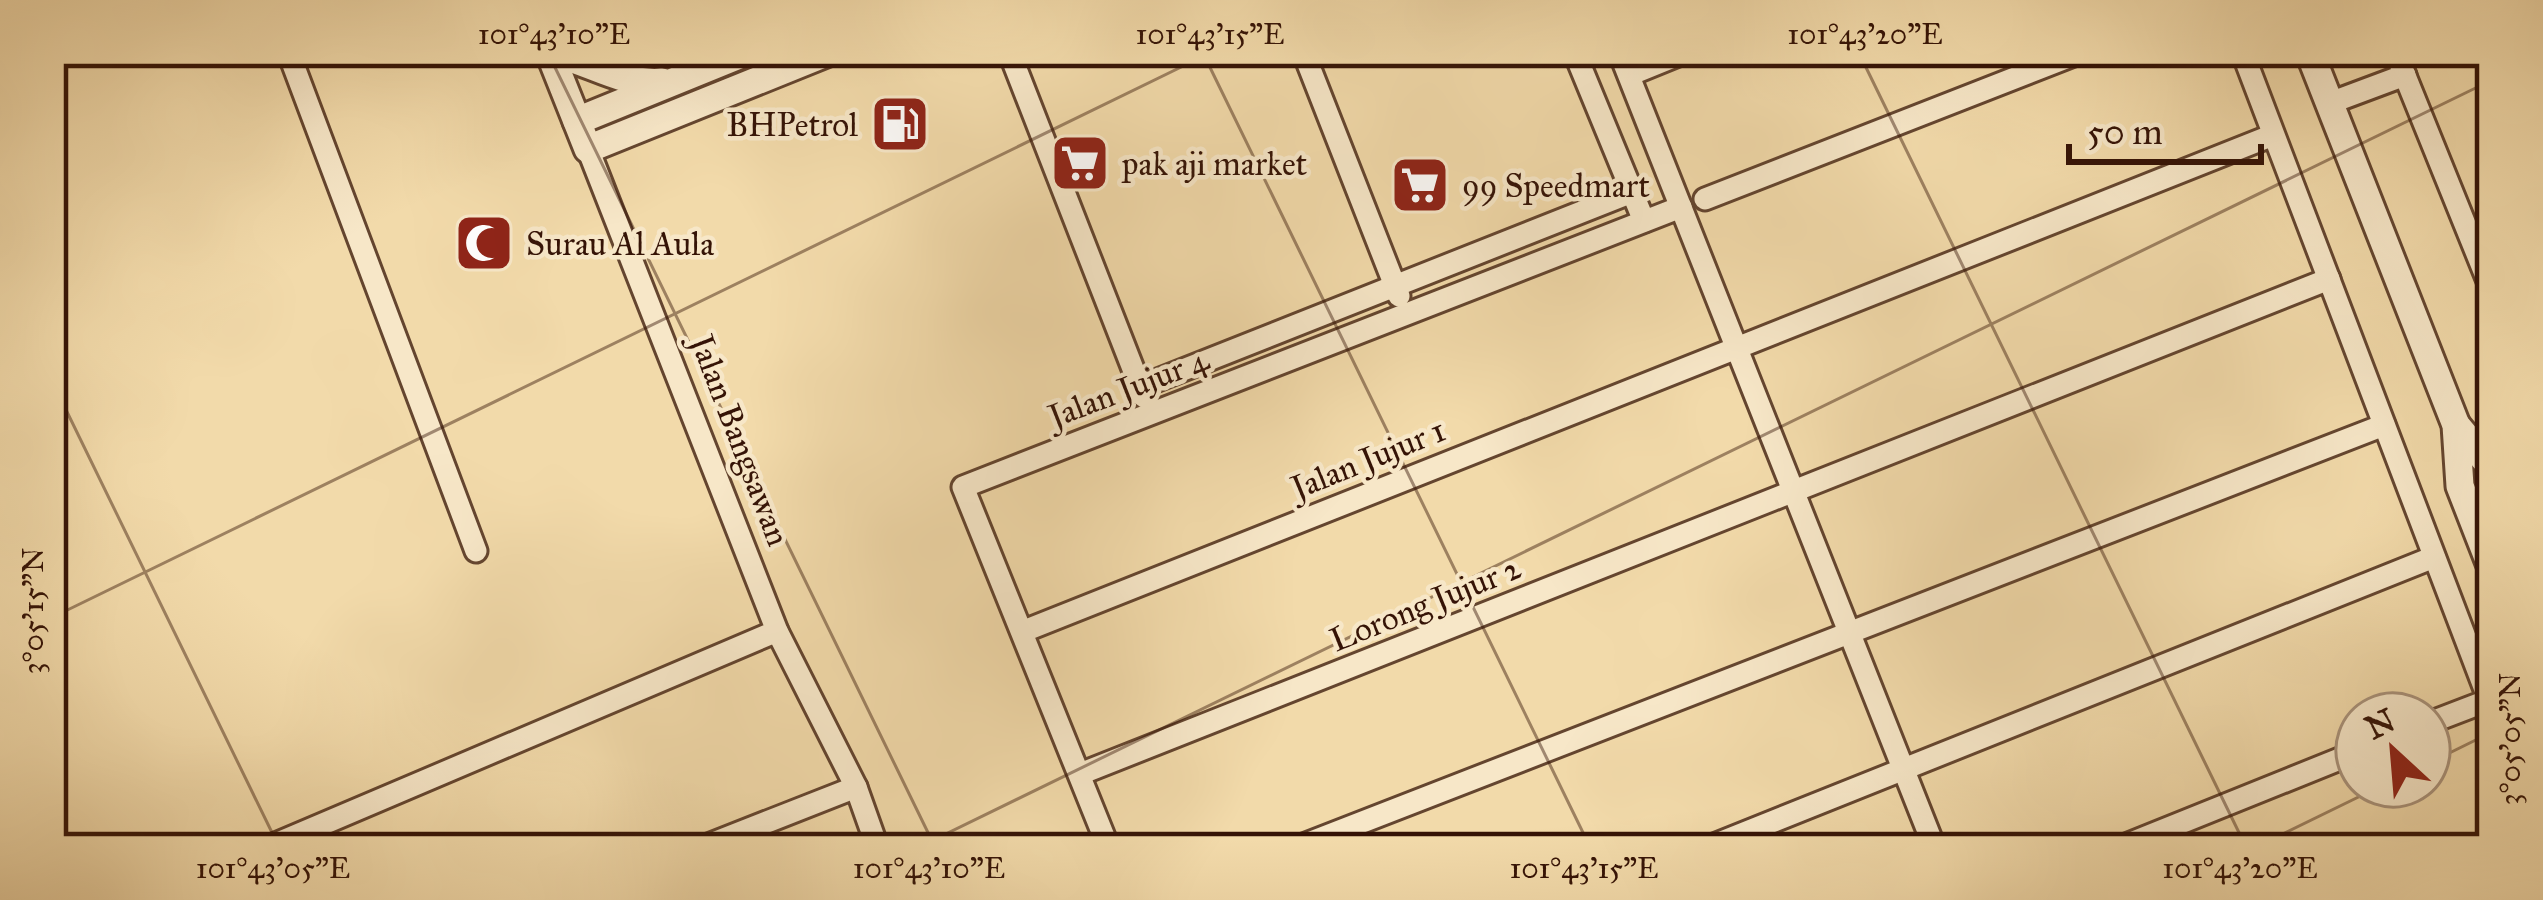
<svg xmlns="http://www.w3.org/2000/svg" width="2543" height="900" viewBox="0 0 2543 900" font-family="'IM FELL Great Primer',serif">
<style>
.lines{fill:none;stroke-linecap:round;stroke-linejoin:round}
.minor-casing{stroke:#64452f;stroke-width:27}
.tertiary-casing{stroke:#64452f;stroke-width:33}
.minor{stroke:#f7e7c8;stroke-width:21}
.tertiary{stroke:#f7e7c8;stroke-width:27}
.ticks{fill:none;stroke:#351306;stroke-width:3;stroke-opacity:0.45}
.labels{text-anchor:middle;stroke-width:9;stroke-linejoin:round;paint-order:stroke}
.poi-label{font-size:33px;fill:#351306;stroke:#f7e7c8;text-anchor:start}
.street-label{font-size:33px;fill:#351306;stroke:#f7e7c8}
.neatline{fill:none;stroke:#351306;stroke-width:4.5}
.ticks-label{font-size:30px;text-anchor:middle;fill:#351306}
</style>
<rect width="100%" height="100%" fill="#f2daaa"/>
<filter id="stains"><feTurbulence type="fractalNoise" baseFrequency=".00167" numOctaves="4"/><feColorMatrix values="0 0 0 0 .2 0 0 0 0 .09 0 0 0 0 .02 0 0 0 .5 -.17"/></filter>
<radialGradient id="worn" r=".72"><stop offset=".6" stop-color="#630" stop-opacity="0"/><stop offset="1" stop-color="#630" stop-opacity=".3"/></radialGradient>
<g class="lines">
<defs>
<g id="minor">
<polyline points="288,51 476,551"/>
<polyline points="1009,51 1144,397"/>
<polyline points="1303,51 1399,296"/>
<polyline points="1574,51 1644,221"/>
<polyline points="1619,51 1935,849"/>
<polyline points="2242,51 2489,700 2429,723"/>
<polyline points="2395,51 2492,291"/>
<polyline points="1629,75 1688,51"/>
<polyline points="2330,103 2405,75"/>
<polyline points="588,149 777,631 856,787 878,849"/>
<polyline points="1705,199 2084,51"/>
<polyline points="1140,387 1632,192"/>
<polyline points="1024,631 2273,135"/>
<polyline points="1080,774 2329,279"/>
<polyline points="264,849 777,631"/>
<polyline points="698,849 856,787"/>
<polyline points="1109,849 963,487 1681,207"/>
<polyline points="1293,849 2384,425"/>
<polyline points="1704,849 2434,557"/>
<polyline points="2116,849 2357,752"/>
</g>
<g id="tertiary">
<polyline points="549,51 588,149 831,51"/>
<polyline points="2309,51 2456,425 2460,486 2492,568"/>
<path d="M550 52C587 60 625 86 662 82"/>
<polyline points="577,121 749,51"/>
<polyline points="2456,425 2492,468"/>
</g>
</defs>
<!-- minor casing -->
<use href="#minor" class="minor-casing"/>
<!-- tertiary casing -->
<use href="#tertiary" class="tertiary-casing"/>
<!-- minor -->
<use href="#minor" class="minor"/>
<!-- tertiary -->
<use href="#tertiary" class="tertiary"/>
</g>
<!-- ticks -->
<path class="ticks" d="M547 51 936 849M1202 51 1591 849M1858 51 2247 849M51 379 280 849M51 618 1214 51M2429 763 2492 732M915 849 2492 80M2252 849 2381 786"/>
<!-- icons -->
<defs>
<symbol id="fuel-square" viewBox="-11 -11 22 22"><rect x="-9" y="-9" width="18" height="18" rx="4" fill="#8f2418" stroke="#f7e7c8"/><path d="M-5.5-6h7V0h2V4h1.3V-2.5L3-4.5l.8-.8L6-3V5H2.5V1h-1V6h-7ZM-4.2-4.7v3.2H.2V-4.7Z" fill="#fff"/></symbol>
<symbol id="supermarket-square" viewBox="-11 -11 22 22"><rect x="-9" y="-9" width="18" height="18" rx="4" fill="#8f2418" stroke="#f7e7c8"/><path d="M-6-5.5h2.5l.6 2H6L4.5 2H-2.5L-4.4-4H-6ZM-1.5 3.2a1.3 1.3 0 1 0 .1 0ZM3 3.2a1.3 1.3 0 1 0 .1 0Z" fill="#fff"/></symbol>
<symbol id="mosque-square" viewBox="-11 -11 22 22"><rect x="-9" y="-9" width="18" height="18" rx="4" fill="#8f2418" stroke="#f7e7c8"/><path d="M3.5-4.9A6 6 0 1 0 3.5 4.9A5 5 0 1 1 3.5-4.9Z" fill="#fff"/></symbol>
</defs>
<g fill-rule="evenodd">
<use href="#fuel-square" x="867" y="91" width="66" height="66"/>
<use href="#supermarket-square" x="1047" y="130" width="66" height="66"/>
<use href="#supermarket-square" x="1387" y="152" width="66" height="66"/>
<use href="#mosque-square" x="451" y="210" width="66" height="66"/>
</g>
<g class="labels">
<!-- poi labels -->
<g class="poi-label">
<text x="858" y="136" text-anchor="end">BHPetrol</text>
<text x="1122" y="175">pak aji market</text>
<text x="1462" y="197">99 Speedmart</text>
<text x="526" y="255">Surau Al Aula</text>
</g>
<!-- street labels -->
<g class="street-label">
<text transform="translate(1128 387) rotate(-21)" y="12">Jalan Jujur 4</text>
<text transform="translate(741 440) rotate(69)" y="12">Jalan Bangsawan</text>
<text transform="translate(1368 458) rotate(-22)" y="12">Jalan Jujur 1</text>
<text transform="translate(1425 603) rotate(-22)" y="12">Lorong Jujur 2</text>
</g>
</g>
<!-- margin -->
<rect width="2543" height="900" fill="none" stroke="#f2daaa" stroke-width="132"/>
<!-- north arrow -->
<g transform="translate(2393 750) rotate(334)"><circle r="57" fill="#f7e7c8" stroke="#a9927a" stroke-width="3"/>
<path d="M0-9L21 45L0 30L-21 45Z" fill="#8f2418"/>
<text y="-18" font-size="33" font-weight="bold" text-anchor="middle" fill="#351306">N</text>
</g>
<!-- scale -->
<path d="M2069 144v18h192v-18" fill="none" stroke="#351306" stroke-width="6"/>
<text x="2087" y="144" font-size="36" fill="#351306" stroke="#f7e7c8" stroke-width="9" paint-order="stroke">50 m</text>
<rect x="66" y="66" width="2411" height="768" class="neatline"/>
<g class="ticks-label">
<text x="554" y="44">101°43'10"E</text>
<text x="1210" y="44">101°43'15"E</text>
<text x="1865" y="44">101°43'20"E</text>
<text transform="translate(33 611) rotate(-90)" y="10">3°05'15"N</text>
<text transform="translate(2510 739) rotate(-90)" y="10">3°05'05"N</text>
<text x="273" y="878">101°43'05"E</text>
<text x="929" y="878">101°43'10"E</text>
<text x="1584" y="878">101°43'15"E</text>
<text x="2240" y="878">101°43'20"E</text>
</g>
<rect width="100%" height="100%" filter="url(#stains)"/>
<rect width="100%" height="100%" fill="url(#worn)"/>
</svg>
